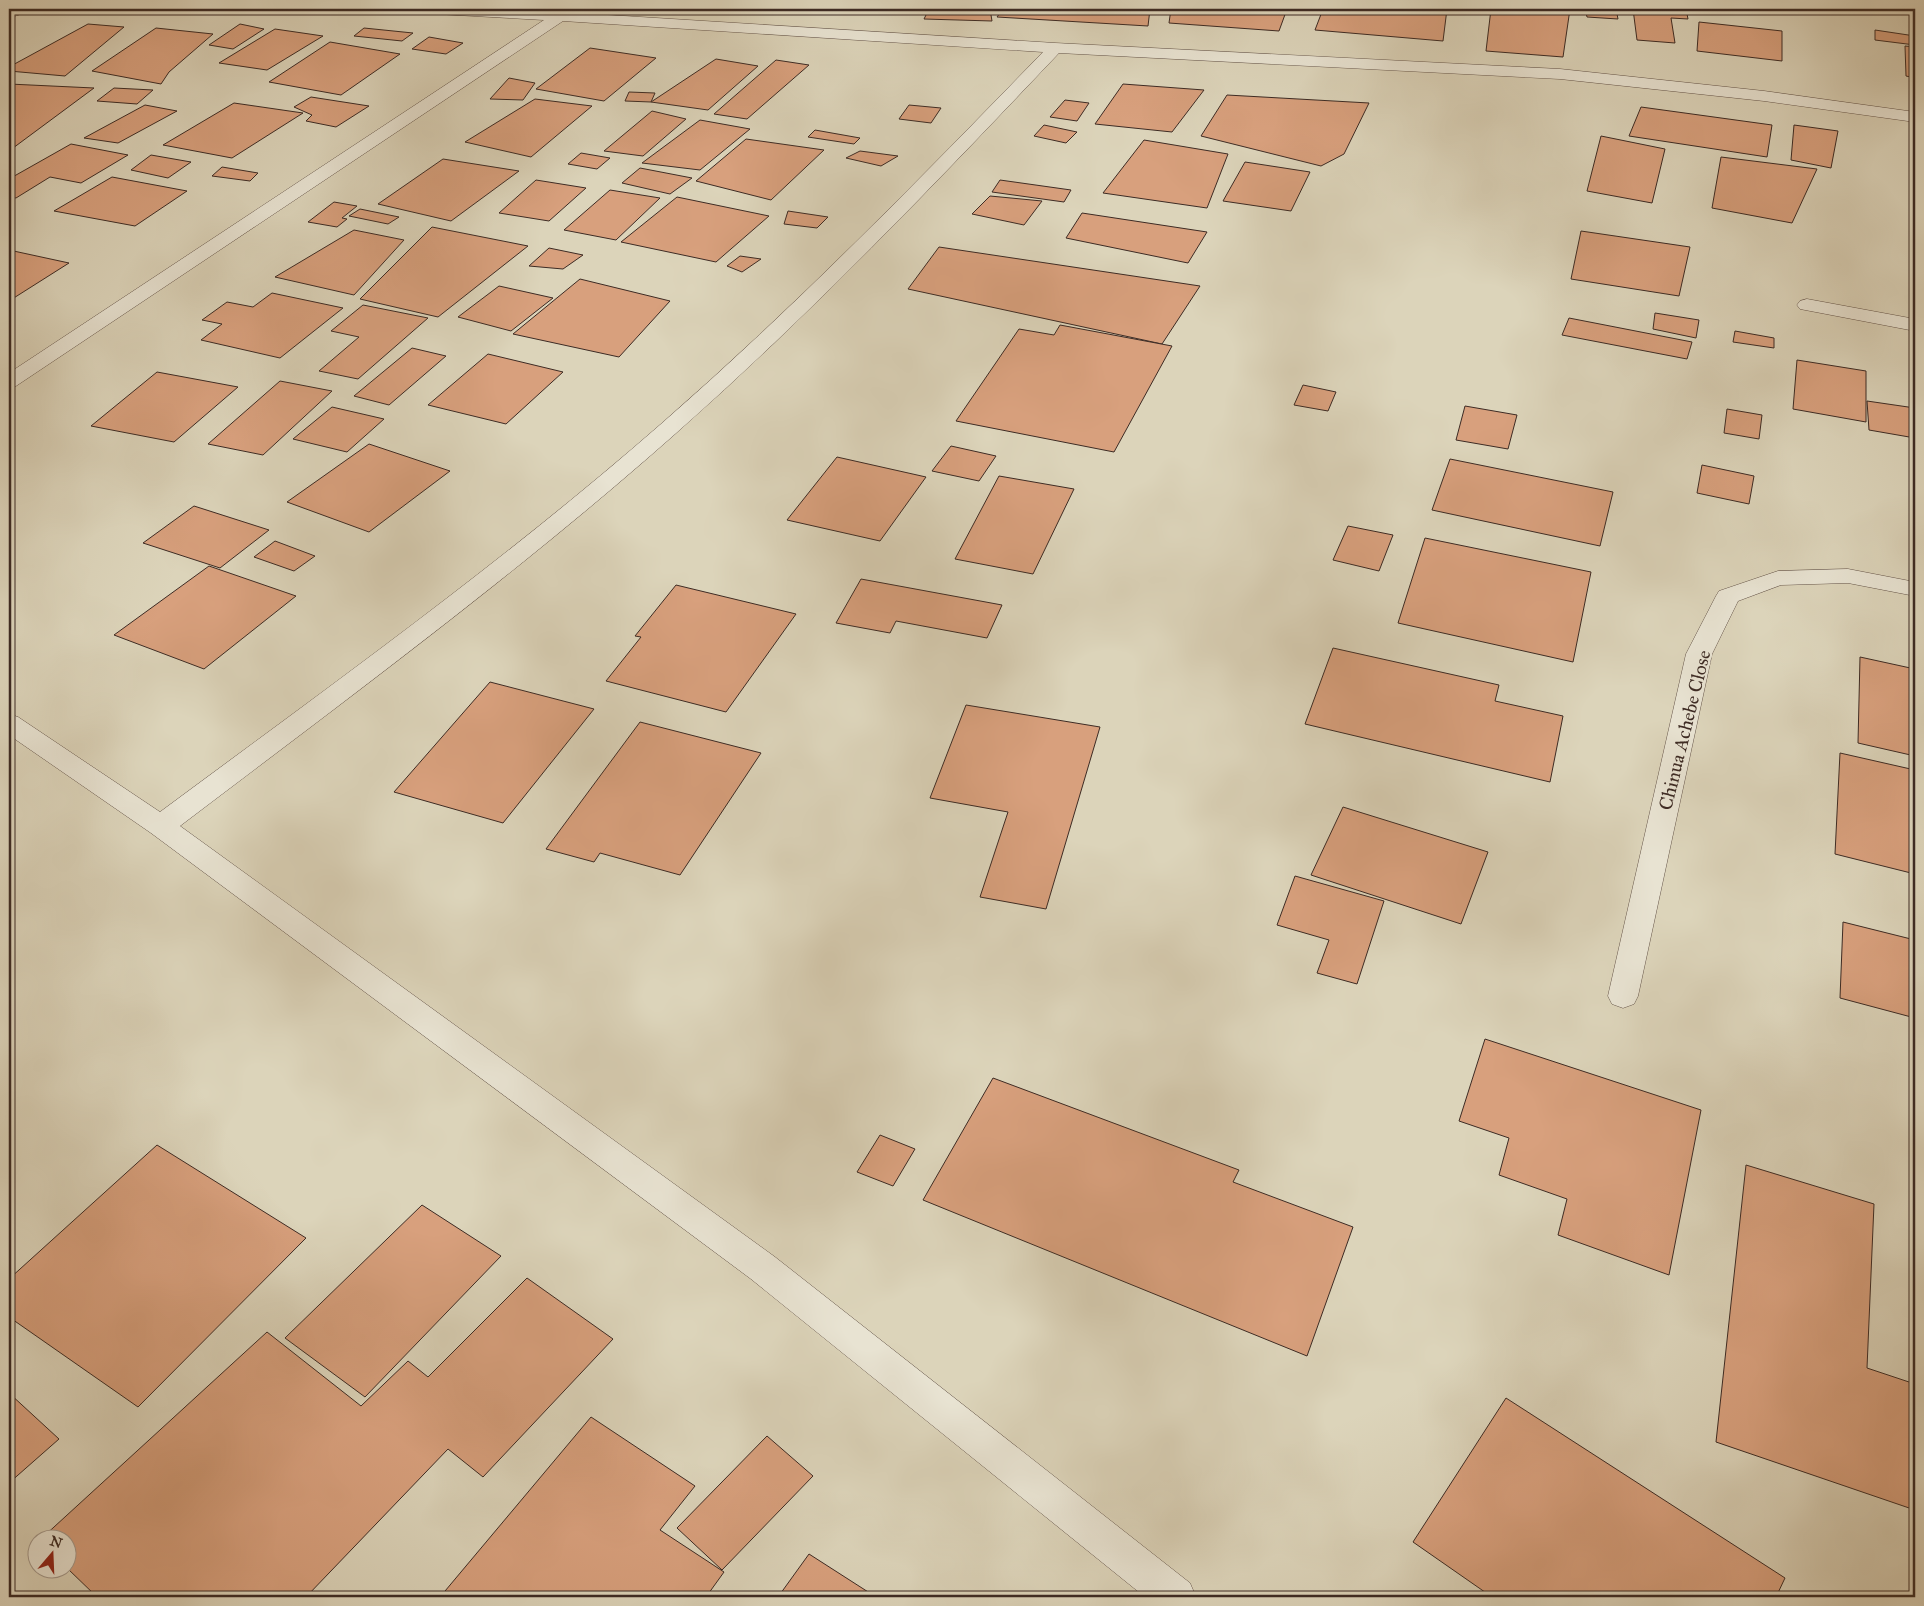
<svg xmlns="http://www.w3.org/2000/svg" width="1924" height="1606" viewBox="0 0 1924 1606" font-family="'IM FELL Great Primer',serif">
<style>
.building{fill:#d8a07d;stroke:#3d2b24}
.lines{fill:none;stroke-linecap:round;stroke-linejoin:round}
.minor-casing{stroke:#65554a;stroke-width:1}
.minor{fill:#e8e3d2;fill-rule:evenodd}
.labels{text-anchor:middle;stroke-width:4.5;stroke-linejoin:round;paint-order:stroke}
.street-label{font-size:19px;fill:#3d2b24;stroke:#e8e3d2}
</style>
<rect width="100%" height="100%" fill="#dcd4ba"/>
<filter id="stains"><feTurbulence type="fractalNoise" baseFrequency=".004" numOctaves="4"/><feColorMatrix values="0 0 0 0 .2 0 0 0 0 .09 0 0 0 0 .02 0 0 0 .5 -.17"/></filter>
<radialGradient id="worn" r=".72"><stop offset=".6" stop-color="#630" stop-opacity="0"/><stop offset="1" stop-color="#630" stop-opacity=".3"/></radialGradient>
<!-- building -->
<g class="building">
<polygon points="929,9 990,9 992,21 924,19"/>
<polygon points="1003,9 1150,9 1148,26 997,17"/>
<polygon points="1171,9 1287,9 1279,31 1169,23"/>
<polygon points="1323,9 1447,9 1443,41 1315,30"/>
<polygon points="1491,9 1570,9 1563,57 1486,51"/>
<polygon points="1585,9 1616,9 1618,19 1587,17"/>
<polygon points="1633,9 1686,9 1688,19 1671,18 1675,43 1637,40"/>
<polygon points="1721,9 1785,9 1785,11 1761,14"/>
<polygon points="1699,22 1782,31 1782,61 1697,51"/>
<polygon points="88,24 124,27 65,76 9,71 9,67"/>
<polygon points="240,24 264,29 233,49 209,45"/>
<polygon points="156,28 213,34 169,72 161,84 92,71"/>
<polygon points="364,28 413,33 402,41 354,36"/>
<polygon points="275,29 323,36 267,70 219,63"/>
<polygon points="1875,30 1915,36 1915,45 1875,40"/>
<polygon points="429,37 463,43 446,54 412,49"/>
<polygon points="330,42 400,54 341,95 269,82"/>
<polygon points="1905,46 1915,47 1915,78 1906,76"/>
<polygon points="590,48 656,58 604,101 536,89"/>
<polygon points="716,59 758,66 708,110 651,102"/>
<polygon points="776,60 809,65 747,119 714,114"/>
<polygon points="509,78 535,83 523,100 490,99"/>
<polygon points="9,84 94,88 9,151"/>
<polygon points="1123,84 1204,90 1172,132 1095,124"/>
<polygon points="114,88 153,90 137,104 97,101"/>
<polygon points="629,92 655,93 651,102 625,101"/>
<polygon points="1227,95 1369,103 1344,154 1321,166 1201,136"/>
<polygon points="311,97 369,106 336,127 306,121 312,115 294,107"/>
<polygon points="535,99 592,106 531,157 465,142"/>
<polygon points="1065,100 1089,103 1077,121 1050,117"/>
<polygon points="234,103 303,113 232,158 163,145"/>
<polygon points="145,105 177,111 118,143 84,138"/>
<polygon points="909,105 941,108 931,123 899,119"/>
<polygon points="1641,107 1772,125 1767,157 1629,136"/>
<polygon points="652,111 686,119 643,156 604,151"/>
<polygon points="700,120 750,129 700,170 642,163"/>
<polygon points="1044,125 1077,132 1066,143 1034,136"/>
<polygon points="1794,125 1838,131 1831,168 1791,160"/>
<polygon points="815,130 860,138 854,144 808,137"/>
<polygon points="1601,136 1665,149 1652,203 1587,191"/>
<polygon points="746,139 824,150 771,200 696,181"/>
<polygon points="1144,140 1228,154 1207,208 1103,193"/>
<polygon points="71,144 128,155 81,183 50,177 16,198 9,197 9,179"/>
<polygon points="860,151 898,156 881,166 846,158"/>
<polygon points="581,153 610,158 597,169 568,164"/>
<polygon points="151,155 191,162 168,178 131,170"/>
<polygon points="1721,157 1817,169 1792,223 1712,208"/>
<polygon points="443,159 519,171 451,221 378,204"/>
<polygon points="1245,162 1310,172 1291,211 1223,201"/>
<polygon points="222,167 258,173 250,181 212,176"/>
<polygon points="640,168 692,178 670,194 622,183"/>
<polygon points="112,177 187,191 135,226 54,211"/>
<polygon points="536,180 586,188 549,221 499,213"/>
<polygon points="1000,180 1071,190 1064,202 992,192"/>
<polygon points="610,190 660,198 616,240 564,230"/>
<polygon points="990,196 1042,201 1024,225 972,214"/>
<polygon points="677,197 769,216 716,262 621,242"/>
<polygon points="334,202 357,206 342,218 347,219 337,227 308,222"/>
<polygon points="360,209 399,217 388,224 349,216"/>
<polygon points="788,211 828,217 817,228 784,224"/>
<polygon points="1082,213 1207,232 1188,263 1066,238"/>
<polygon points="432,227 528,246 438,317 360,299"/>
<polygon points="354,230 404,240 354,295 275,277"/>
<polygon points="1581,231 1690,247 1679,296 1571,279"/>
<polygon points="939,247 1200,286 1162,344 908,289"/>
<polygon points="549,248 583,255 563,269 529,266"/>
<polygon points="9,250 69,263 9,301"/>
<polygon points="740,256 761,259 742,272 727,266"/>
<polygon points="580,279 670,301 619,357 513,334"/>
<polygon points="499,286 553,298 511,331 458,317"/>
<polygon points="272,293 343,308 280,358 201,340 222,324 202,320 227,302 253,307"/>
<polygon points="363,305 428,318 358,379 319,371 359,337 331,331"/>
<polygon points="1655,313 1699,320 1696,338 1653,329"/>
<polygon points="1569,318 1692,342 1687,359 1562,335"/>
<polygon points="1060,325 1172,346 1114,452 956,421 1019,329 1054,335"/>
<polygon points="1735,331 1774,338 1774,348 1733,342"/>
<polygon points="412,348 446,356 389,405 354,396"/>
<polygon points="488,354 563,372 506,424 428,405"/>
<polygon points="1797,360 1866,371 1866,422 1793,409"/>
<polygon points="157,372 238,387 174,442 91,426"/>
<polygon points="280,381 332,391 263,455 208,444"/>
<polygon points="1303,385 1336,392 1328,411 1294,405"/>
<polygon points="1867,401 1915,408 1915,438 1869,430"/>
<polygon points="1465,406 1517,415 1508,449 1456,440"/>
<polygon points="332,407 384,419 347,452 293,439"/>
<polygon points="1727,409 1762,415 1759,439 1724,433"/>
<polygon points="369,444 450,471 369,532 287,502"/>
<polygon points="951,446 996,456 979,481 932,471"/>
<polygon points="837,457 926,477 880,541 787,520"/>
<polygon points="1450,459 1613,492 1600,546 1432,510"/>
<polygon points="1702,465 1754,476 1749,504 1697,493"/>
<polygon points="999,476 1074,489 1033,574 955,559"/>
<polygon points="194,506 269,530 220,568 143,543"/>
<polygon points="1348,526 1393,535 1379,571 1333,560"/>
<polygon points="1425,538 1591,572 1573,662 1398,623"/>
<polygon points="275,541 315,556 294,571 254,557"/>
<polygon points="209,566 296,596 204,669 114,635"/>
<polygon points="861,579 1002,605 987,638 896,621 890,633 836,623"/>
<polygon points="676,585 796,614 726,712 606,681 641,637 635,636"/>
<polygon points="1333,648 1499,685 1495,701 1563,716 1550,782 1305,724"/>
<polygon points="1860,657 1915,669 1915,756 1858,743"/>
<polygon points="490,682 594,709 503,823 394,792"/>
<polygon points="966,705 1100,727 1046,909 980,897 1008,812 930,798"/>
<polygon points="640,722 761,753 680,875 600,853 594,862 546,849"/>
<polygon points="1840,753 1915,770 1915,874 1835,854"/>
<polygon points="1343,807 1488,852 1461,924 1311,875"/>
<polygon points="1295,876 1384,901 1357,984 1317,973 1329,940 1277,925"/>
<polygon points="1843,922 1915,940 1915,1018 1840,998"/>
<polygon points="1485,1039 1701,1110 1669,1275 1558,1235 1567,1199 1499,1175 1509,1138 1459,1121"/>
<polygon points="993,1078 1239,1170 1233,1182 1353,1227 1307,1356 923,1200"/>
<polygon points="880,1135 915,1149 893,1186 857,1172"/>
<polygon points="157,1145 306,1238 138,1407 9,1317 9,1279"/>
<polygon points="1746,1165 1874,1204 1867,1368 1915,1384 1915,1510 1716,1442"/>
<polygon points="422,1205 501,1256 365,1397 285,1338"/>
<polygon points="527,1278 613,1339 483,1477 448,1449 306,1597 97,1597 67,1568 68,1538 42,1538 267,1332 361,1406 408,1361 428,1377"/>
<polygon points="9,1393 59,1439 9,1483"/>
<polygon points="1506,1398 1785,1578 1776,1597 1492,1597 1413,1542"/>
<polygon points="591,1417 695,1486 660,1530 724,1572 706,1597 440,1597"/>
<polygon points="767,1436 813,1476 722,1570 677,1528"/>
<polygon points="809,1554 876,1597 778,1597"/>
</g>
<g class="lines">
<defs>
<g id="minor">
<polygon points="9,9 29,9 27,12 9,18"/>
<path d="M413 9H505L560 12 1055 43 1560 69 1764 91 1915 112V122L1764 101 1560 79 1059 53C935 184 810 315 674 435 517 574 347 699 180 826L775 1257 1190 1583 1196 1597H1145L751 1279 151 833 9 735V714L18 717 160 812C330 686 502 563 661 424 795 307 919 180 1043 52L563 21 16 386 9 388V373L544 20 420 13 415 12Z"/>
<polygon points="1807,299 1915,319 1915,331 1800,309 1797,305 1800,301"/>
<polygon points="1848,569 1915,582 1915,596 1848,583 1781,585 1738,601 1712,654 1638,996 1634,1004 1623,1008 1612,1004 1608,996 1686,654 1716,596 1719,591 1778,571"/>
</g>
</defs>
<!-- minor casing -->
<use href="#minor" class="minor-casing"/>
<!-- minor -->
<use href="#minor" class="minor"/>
</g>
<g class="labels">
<!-- street labels -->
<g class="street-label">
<text transform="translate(1684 730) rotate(-76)" y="7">Chinua Achebe Close</text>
</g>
</g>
<!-- margin -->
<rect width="1924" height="1606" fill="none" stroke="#dcd4ba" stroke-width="30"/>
<rect x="10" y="10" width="1904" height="1586" fill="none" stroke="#3d2b24" stroke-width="2.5"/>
<rect x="15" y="15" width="1894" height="1576" fill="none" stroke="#3d2b24"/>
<!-- north arrow -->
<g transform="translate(52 1554) rotate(19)"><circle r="24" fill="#e8e3d2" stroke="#a4998c"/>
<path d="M0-4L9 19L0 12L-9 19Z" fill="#8f2418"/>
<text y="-8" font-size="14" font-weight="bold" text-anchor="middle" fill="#3d2b24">N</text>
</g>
<rect width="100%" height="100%" filter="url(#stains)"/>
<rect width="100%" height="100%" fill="url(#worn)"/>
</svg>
